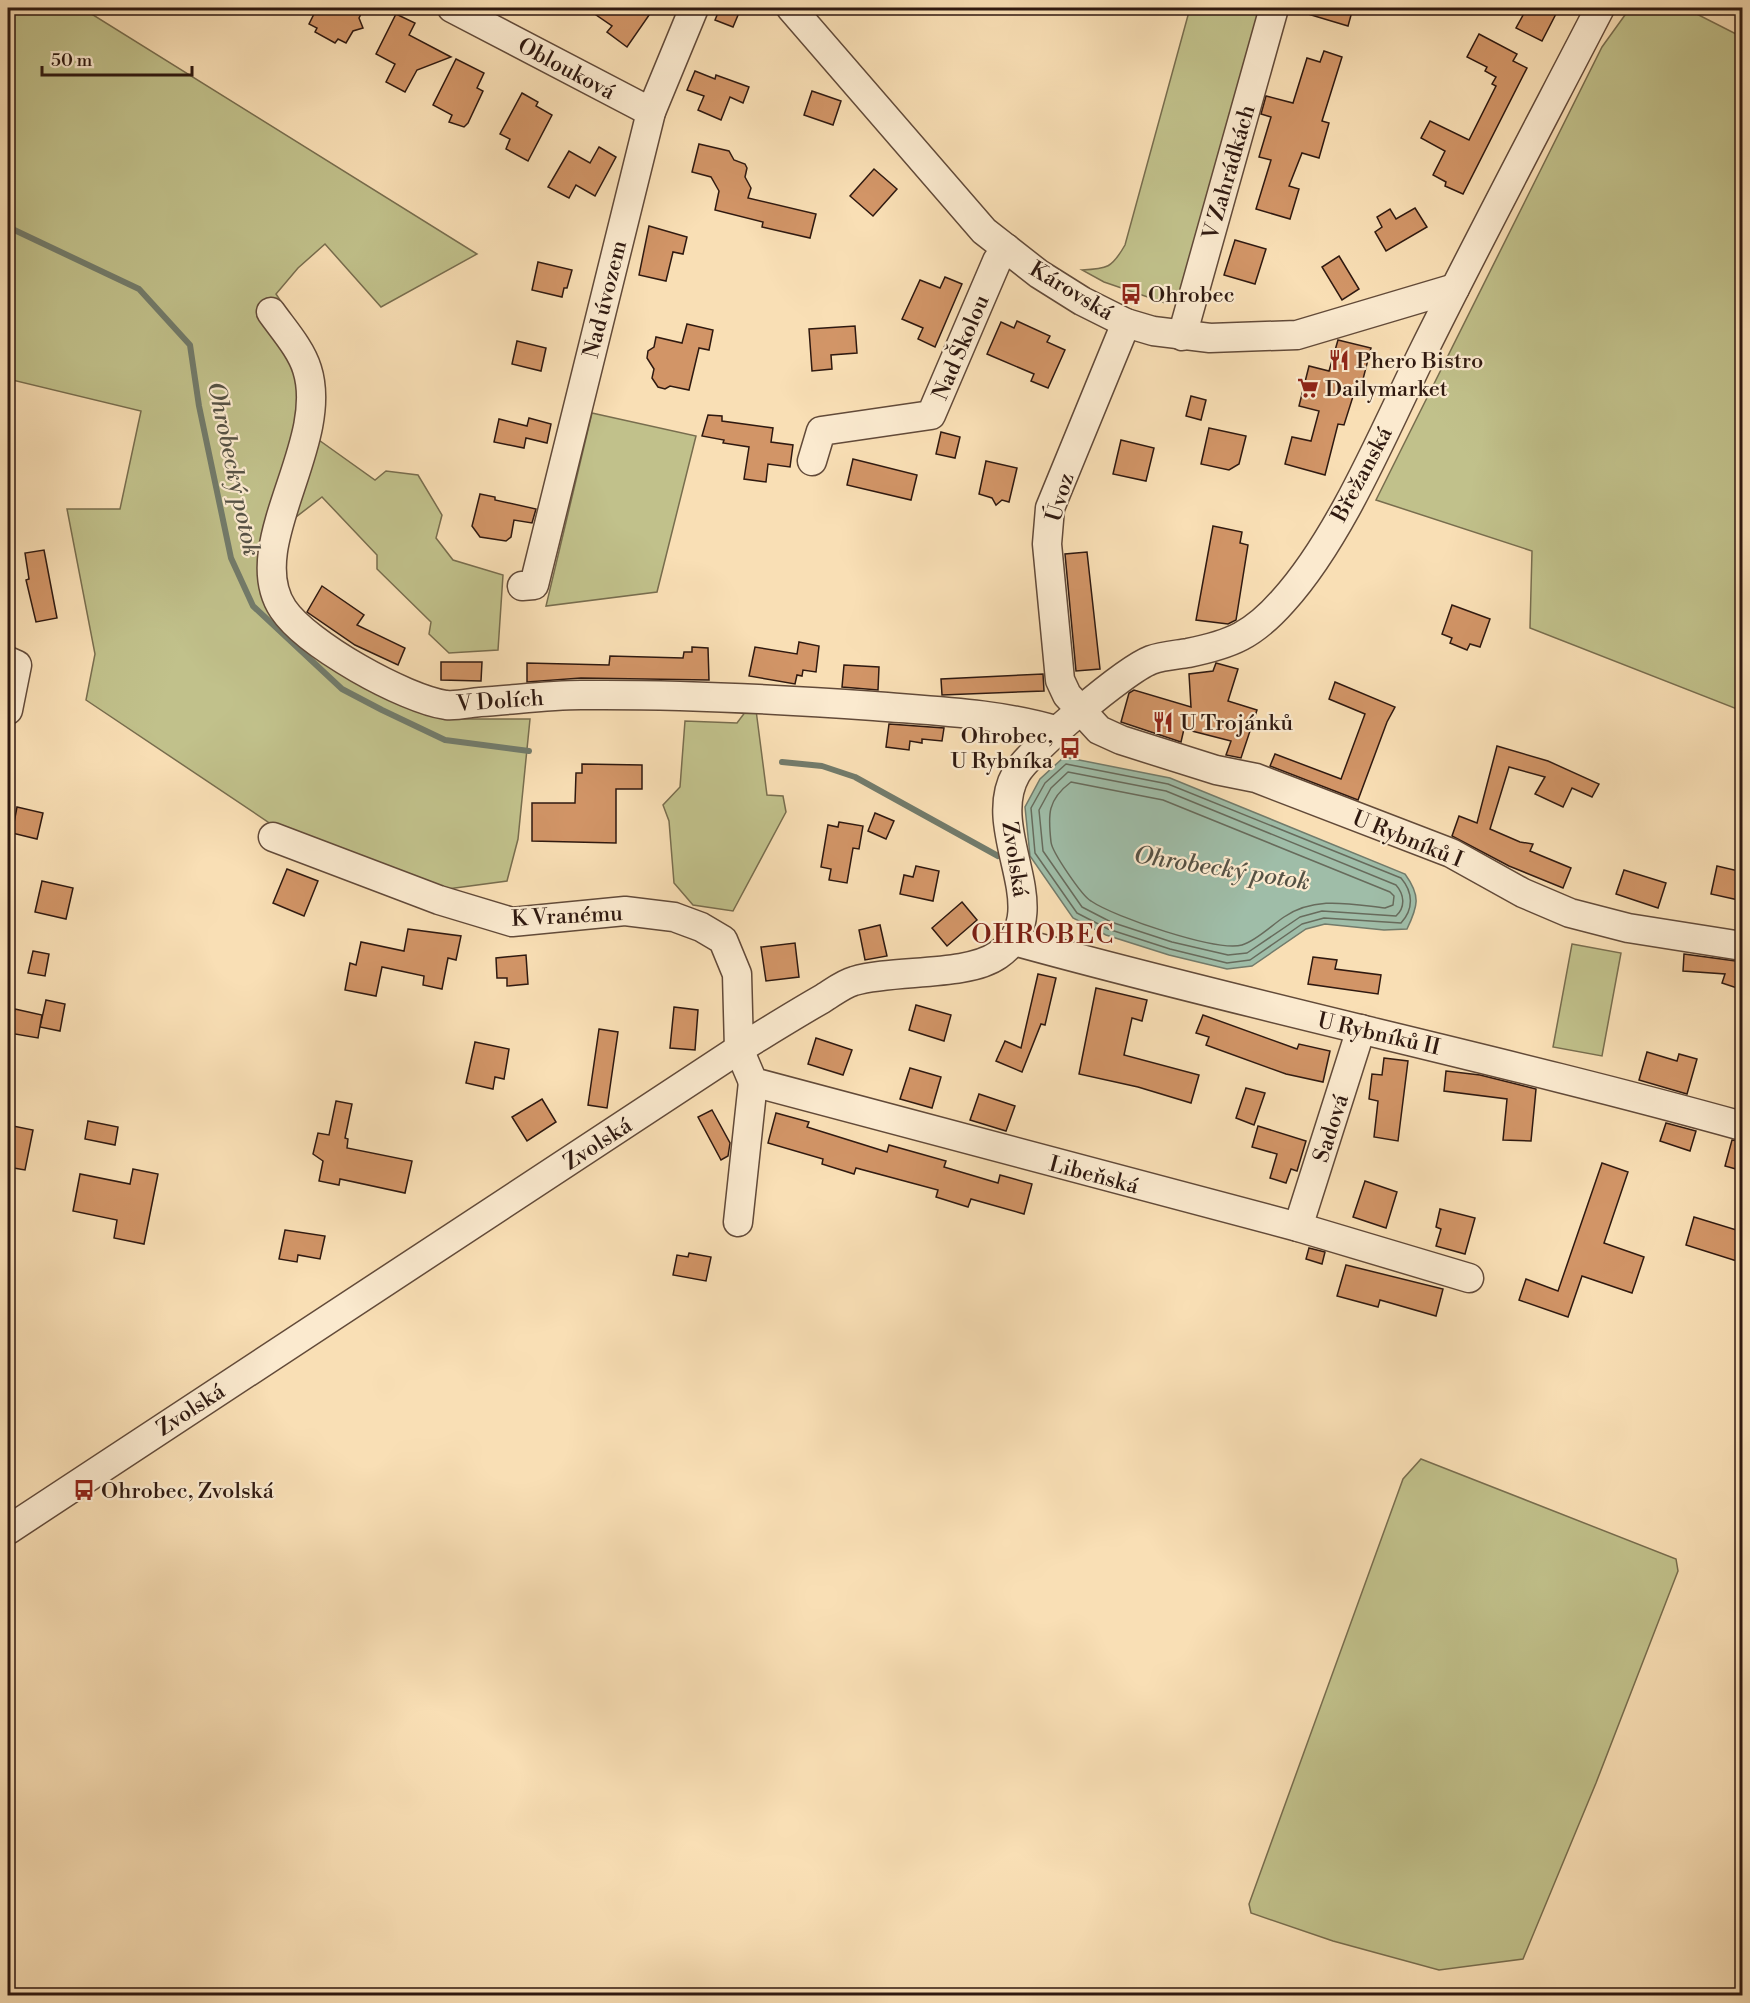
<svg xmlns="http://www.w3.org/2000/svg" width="1750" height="2003" viewBox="0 0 1750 2003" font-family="'Libre Bodoni',serif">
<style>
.green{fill:#c1c18b;stroke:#786d4e;stroke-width:1.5}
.water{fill:#9fbda8;stroke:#727b6b;stroke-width:1.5}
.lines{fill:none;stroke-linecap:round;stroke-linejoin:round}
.shore{stroke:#676b5c;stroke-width:1.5}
.stream{stroke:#727b6b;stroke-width:6}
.building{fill:#d29567;stroke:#2f1910;stroke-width:1.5}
.minor-casing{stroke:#624a39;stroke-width:31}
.minor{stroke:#fbeacf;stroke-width:28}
.labels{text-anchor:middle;stroke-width:4.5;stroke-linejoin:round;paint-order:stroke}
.street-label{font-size:22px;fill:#2f1910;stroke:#fbeacf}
.poi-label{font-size:22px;fill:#2f1910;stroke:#fbeacf;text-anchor:start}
.water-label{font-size:24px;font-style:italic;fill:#565245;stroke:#fbeacf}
.quarter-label{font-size:26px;letter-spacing:1.5px;fill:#7a1f14;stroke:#fbeacf}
</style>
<rect width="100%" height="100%" fill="#f9dfb5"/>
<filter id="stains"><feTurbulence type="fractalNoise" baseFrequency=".00333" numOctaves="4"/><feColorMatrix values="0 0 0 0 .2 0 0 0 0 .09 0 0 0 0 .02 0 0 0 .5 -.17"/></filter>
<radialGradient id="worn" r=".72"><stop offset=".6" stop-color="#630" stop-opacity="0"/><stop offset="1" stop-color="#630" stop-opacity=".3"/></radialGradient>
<!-- green -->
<g class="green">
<polygon points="8,8 82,8 477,254 381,307 325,244 298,268 276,294 307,341 302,428 375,480 386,471 418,475 442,515 436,538 453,560 503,575 498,650 449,653 429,634 431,622 377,569 377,555 322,497 287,524 284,591 304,620 404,684 443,719 530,719 518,839 507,881 440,890 274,826 86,700 95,654 67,509 120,509 141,411 8,379"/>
<path d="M1190 8H1264L1183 295 1165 303 1104 282 1082 270C1107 269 1112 268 1125 245Z"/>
<polygon points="1630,8 1685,8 1742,37 1742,711 1530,628 1532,551 1376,500 1602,47"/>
<polygon points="592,413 696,436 657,592 546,606"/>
<polygon points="756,710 767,795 783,796 786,812 733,911 693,905 674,883 669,821 663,805 680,787 685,721 737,723 746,711"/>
<polygon points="1572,944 1621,953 1602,1056 1553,1047"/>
<polygon points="1421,1459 1676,1559 1678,1571 1596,1783 1523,1959 1439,1970 1333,1941 1251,1913 1249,1904 1403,1479"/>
</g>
<!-- water -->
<path class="water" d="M1064 757 1170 778 1405 874C1421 896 1418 906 1407 929L1384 930 1325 924 1306 929 1252 966 1227 969 1169 955 1106 935 1073 918 1030 856 1025 807 1040 779Z"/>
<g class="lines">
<!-- shore -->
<g class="shore">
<path d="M1066 764 1168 784 1401 878C1413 892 1414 909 1401 923L1324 918 1302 924 1250 960 1227 963 1170 949 1108 929 1077 913 1035 853 1031 808 1045 783Z"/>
<path d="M1068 772 1166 791 1396 885C1404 894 1406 907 1396 916L1322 911 1300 917 1247 953 1228 955 1172 942 1111 922 1082 907 1043 851 1039 810 1051 788Z"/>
<path d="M1071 782 1163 800 1390 892 1394 896 1393 905 1385 908C1349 904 1315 896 1284 917 1272 925 1256 941 1242 945 1217 952 1114 917 1091 901 1082 896 1052 852 1051 842 1048 815 1047 800 1071 782Z"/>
</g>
<!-- stream -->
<g class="stream">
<polyline points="8,227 139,289 190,345 199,406 231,558 253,606 342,689 382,710 445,740 529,751"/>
<polyline points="782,762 822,766 855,777 998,856"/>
</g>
</g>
<!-- building -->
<g class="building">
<polygon points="317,8 364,8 359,18 363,28 353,31 346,43 338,39 335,43 315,32 317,28 309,24"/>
<polygon points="586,8 654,8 627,47 607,32 612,26"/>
<polygon points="720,8 741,8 733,27 715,20"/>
<polygon points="1301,8 1353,8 1348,26 1301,12"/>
<polygon points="1527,8 1559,8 1542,41 1516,28"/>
<polygon points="396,14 415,23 409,35 451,57 417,70 405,92 386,82 395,64 376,54"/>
<polygon points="1479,34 1517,54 1513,61 1527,68 1463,194 1445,186 1446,182 1433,175 1445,151 1421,138 1430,121 1469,140 1496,86 1492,84 1496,77 1485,71 1487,67 1467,57"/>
<polygon points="1324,51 1342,57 1322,121 1329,123 1319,158 1302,153 1289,186 1299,189 1290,219 1256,209 1271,160 1259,157 1271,117 1261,114 1266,96 1293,103 1307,58 1320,62"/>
<polygon points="456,59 484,73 477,88 483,91 468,123 464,127 449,122 452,115 433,105"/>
<polygon points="695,71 715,79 716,75 749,87 743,103 730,97 721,120 698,110 704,96 687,90"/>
<polygon points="812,91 841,101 833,125 804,115"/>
<polygon points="522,93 538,102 536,106 552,115 528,161 506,149 510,139 500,134"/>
<polygon points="699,144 729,151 734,160 745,164 747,168 745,177 751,188 748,198 816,214 810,238 762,227 763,222 715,210 719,191 711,177 692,172"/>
<polygon points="599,147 616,157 595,196 576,185 569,198 548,187 569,151 590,163"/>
<polygon points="874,169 897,189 873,216 850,196"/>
<polygon points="1415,208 1427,227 1386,251 1375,232 1382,227 1377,217 1390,209 1396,219"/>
<polygon points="649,226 687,237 683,254 673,252 666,281 639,275"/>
<polygon points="1235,240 1266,249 1255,284 1224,275"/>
<polygon points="1339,256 1359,289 1342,300 1322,267"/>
<polygon points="538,262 572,270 567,288 564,288 562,297 532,290"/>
<polygon points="945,277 962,284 935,347 918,339 923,328 902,319 920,280 940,288"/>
<polygon points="1017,321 1050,336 1047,342 1065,350 1048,388 1031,381 1034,374 987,354 1001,322 1014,328"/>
<polygon points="687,324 713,330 709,350 699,348 689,390 670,386 665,389 658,387 652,378 654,369 647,358 648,351 654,347 656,337 682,343"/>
<polygon points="855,326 857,353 831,355 832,369 812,371 809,329"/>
<polygon points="1338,340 1371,348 1360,391 1355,390 1344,425 1338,424 1325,475 1285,464 1292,437 1311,441 1319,411 1299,406 1309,366 1329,371"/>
<polygon points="517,341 546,348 541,371 512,364"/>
<polygon points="1191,396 1206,400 1201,420 1186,416"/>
<polygon points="708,415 722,416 722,421 773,428 771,442 793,445 790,467 768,464 766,482 744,479 749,447 723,443 724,440 702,436"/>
<polygon points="529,418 551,424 547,443 526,438 524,448 494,442 499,419 527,426"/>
<polygon points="1209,428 1246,436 1239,464 1229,470 1201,464"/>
<polygon points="941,432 960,437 955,458 936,454"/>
<polygon points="1121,440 1154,448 1146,481 1113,474"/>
<polygon points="853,459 917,475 911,500 847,485"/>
<polygon points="986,461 1017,468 1009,502 1002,500 996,505 992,498 979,494"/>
<polygon points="480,494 495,497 495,500 536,509 532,523 514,520 511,537 506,541 480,537 472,526"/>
<polygon points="1213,526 1242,532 1240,543 1248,545 1236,620 1228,624 1196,620"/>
<polygon points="44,550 57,618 36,622 26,580 29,579 25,553"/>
<polygon points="1087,552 1100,669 1076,671 1065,554"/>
<polygon points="322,586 364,615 357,625 405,648 398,665 355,645 307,612"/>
<polygon points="1452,605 1490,619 1480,647 1470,644 1467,650 1450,643 1452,638 1442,634"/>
<polygon points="799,642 819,646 816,672 803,670 802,676 797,675 795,684 749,676 755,647 797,654"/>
<polygon points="692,647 708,648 709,680 581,678 527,682 527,663 609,665 610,656 683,658 684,652 692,652"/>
<polygon points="441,662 482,662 481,681 441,680"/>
<polygon points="1216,663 1238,669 1228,701 1257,710 1241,758 1226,755 1231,741 1184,729 1181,742 1121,722 1129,693 1134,690 1191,707 1189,674 1213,671"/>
<polygon points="844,665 879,667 878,690 842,687"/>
<polygon points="1043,674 1044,691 942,695 941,679"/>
<polygon points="1335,682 1395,707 1387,722 1358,800 1270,766 1275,754 1341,779 1365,714 1329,699"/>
<polygon points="889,724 944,728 942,741 922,739 922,743 910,741 909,750 886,747"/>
<polygon points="1497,746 1548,761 1599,784 1592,797 1572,788 1563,807 1535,794 1545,777 1509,767 1490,829 1520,842 1533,844 1530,851 1571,868 1563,888 1509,866 1452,836 1459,816 1477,823"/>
<polygon points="582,764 642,765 642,789 616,789 616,843 532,841 532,803 575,803 576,773 582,773"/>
<polygon points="17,807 43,813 37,839 12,833"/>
<polygon points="875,813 894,821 886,839 868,831"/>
<polygon points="839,822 863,826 859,849 853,848 847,883 829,880 831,869 821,867 828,825 838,827"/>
<polygon points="916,866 939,871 933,901 900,894 904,875 913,877"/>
<polygon points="1717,866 1743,872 1743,901 1711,894"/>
<polygon points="287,869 318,881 304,916 273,903"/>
<polygon points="1624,870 1666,883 1658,908 1616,894"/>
<polygon points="42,881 73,888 66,919 35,912"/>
<polygon points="962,902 977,920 947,946 932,928"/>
<polygon points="880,925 887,956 865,960 859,930"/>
<polygon points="408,929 461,936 456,960 448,958 442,989 423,985 424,976 382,967 376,996 345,990 350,963 356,965 361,942 404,951"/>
<polygon points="795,943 799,977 766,981 761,947"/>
<polygon points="33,951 49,954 45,976 28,973"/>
<polygon points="1684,954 1743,962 1743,990 1722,983 1725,974 1683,971"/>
<polygon points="526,955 528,984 507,986 507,978 497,978 496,958"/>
<polygon points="1313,957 1337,960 1335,969 1381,975 1378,994 1308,984"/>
<polygon points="1038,974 1056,978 1045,1025 1041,1024 1022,1072 996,1061 1005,1041 1021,1048"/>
<polygon points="1096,988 1147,1000 1142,1021 1132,1018 1124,1055 1199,1075 1191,1103 1138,1087 1079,1074"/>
<polygon points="46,1000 65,1004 60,1031 40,1027"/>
<polygon points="916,1005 951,1015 944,1041 909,1030"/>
<polygon points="674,1007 698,1010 695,1050 670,1048"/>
<polygon points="15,1009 42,1015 38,1038 9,1033"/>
<polygon points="1203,1015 1297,1049 1299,1044 1330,1051 1323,1082 1286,1074 1206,1045 1209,1037 1196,1033"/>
<polygon points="599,1029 618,1032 607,1108 588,1105"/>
<polygon points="816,1038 852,1050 843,1075 808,1064"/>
<polygon points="475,1042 509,1049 504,1079 495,1077 493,1089 466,1083"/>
<polygon points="1647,1052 1677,1061 1679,1054 1697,1059 1687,1094 1639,1080"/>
<polygon points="1384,1058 1408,1061 1398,1141 1374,1137 1378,1101 1369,1099 1372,1074 1382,1075"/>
<polygon points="910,1068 941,1077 932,1108 900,1099"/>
<polygon points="1446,1071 1480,1075 1536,1089 1531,1141 1503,1140 1507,1099 1444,1091"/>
<polygon points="1246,1088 1265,1093 1254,1125 1236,1118"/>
<polygon points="979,1094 1015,1106 1006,1131 970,1120"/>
<polygon points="542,1099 556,1122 527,1141 512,1117"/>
<polygon points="336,1101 352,1104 345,1138 348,1139 347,1148 412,1161 405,1193 340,1179 339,1185 319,1181 323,1161 313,1154 318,1133 329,1135"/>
<polygon points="712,1110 730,1143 728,1156 721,1160 698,1117"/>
<polygon points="776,1113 809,1122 807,1127 887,1152 889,1145 946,1161 944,1167 998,1183 1000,1175 1032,1184 1024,1214 971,1199 968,1207 936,1197 938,1190 856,1168 854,1174 822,1164 823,1159 768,1143"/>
<polygon points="88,1121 118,1127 115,1145 85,1139"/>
<polygon points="1666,1123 1696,1131 1690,1151 1660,1141"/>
<polygon points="8,1125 33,1130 25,1170 8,1167"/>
<polygon points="1258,1126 1306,1141 1297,1171 1291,1169 1286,1183 1270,1178 1277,1154 1252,1147"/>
<polygon points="1732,1140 1743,1142 1743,1171 1725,1166"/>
<polygon points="1602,1163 1628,1172 1604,1243 1644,1257 1632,1293 1582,1276 1568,1317 1519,1300 1526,1279 1558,1291"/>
<polygon points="133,1169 158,1174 144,1244 114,1238 117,1220 73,1211 80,1174 130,1184"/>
<polygon points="1365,1181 1397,1192 1386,1228 1353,1217"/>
<polygon points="1440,1209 1475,1218 1465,1254 1436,1246 1441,1229 1436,1227"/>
<polygon points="1694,1217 1743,1232 1743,1263 1686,1245"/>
<polygon points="285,1230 325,1236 320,1259 298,1255 297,1262 279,1259"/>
<polygon points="1309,1248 1325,1252 1322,1264 1306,1259"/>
<polygon points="689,1253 711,1257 706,1281 673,1275 677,1255 688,1257"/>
<polygon points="1346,1265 1443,1289 1436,1316 1380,1300 1378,1307 1337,1296"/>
</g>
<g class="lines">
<defs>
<g id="minor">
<polyline points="452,8 651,112"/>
<polyline points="791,8 984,231 1039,274 1082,301 1126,323 1153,331 1210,338 1297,335 1455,288"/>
<path d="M271 312C283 329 301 349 307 369 331 444 241 546 283 609 307 645 405 699 446 705 457 706 469 703 480 702 513 700 548 695 581 695 679 694 776 699 874 706 934 711 999 713 1058 731"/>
<polyline points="1126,323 1050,508 1047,544 1060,680 1067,695 1099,730 1121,740 1216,770 1256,778 1451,853 1523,893 1570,913 1628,928 1742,946"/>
<polyline points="1182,336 1274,8"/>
<polyline points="812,461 821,431 931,415 997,261 1006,248"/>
<polyline points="522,586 534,585 651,112 694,8"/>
<polyline points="8,661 17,665 8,710"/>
<polyline points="273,837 439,900 512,922 625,911 674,917 701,927 723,940 737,974 739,1049 753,1082 1298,1227 1469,1278"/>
<path d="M1014 941C1256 1008 1501 1059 1742 1126"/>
<polyline points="738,1222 753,1082"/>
<polyline points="1298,1227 1361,1029"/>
<path d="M8 1530 739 1049C767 1032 794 1015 822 999 832 993 843 984 854 981 894 969 967 977 998 955 1059 913 983 832 1016 774 1030 750 1125 670 1151 660 1162 656 1176 655 1188 653 1232 644 1253 635 1283 601 1341 537 1385 429 1424 350 1481 235 1541 122 1600 8"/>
</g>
</defs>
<!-- minor casing -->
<use href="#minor" class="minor-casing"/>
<!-- minor -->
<use href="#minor" class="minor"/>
</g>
<!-- icons -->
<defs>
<symbol id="bus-bare" viewBox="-9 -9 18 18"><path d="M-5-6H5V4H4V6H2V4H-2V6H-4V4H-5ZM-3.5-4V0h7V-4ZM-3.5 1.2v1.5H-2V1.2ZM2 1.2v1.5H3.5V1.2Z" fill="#8f2418" stroke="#fbeacf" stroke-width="2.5" paint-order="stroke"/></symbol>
<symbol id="restaurant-bare" viewBox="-9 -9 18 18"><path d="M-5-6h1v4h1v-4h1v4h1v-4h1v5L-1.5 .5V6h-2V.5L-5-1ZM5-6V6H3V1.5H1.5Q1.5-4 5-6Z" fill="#8f2418" stroke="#fbeacf" stroke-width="2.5" paint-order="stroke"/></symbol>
<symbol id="supermarket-bare" viewBox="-9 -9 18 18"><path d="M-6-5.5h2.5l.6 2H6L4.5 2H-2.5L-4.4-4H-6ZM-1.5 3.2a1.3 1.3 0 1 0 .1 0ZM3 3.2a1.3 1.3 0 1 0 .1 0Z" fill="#8f2418" stroke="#fbeacf" stroke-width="2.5" paint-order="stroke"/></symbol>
</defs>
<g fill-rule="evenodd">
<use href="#bus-bare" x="1116" y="279" width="30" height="30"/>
<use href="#restaurant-bare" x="1324" y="345" width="30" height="30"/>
<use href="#supermarket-bare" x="1293" y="373" width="30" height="30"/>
<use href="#restaurant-bare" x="1148" y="707" width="30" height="30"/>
<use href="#bus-bare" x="1055" y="733" width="30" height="30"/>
<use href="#bus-bare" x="69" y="1475" width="30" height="30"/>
</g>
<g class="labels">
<!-- street labels -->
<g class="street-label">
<text transform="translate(567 68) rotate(28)" y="8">Oblouková</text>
<text transform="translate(1228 172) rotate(-74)" y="8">V Zahrádkách</text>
<text transform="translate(1072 290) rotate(31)" y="8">Károvská</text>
<text transform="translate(604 299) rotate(-76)" y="8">Nad úvozem</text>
<text transform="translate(960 347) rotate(-67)" y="8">Nad Školou</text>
<text transform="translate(1361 474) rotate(-62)" y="8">Břežanská</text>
<text transform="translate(1059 497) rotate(-73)" y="8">Úvoz</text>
<text transform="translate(500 700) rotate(-4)" y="8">V Dolích</text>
<text transform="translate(1408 838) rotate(22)" y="8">U Rybníků I</text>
<text transform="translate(1016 859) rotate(81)" y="8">Zvolská</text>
<text transform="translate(567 915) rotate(-3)" y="8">K Vranému</text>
<text transform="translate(1379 1033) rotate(13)" y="8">U Rybníků II</text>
<text transform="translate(1330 1128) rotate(-72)" y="8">Sadová</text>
<text transform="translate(597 1143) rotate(-33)" y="8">Zvolská</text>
<text transform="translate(1094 1174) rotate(15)" y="8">Libeňská</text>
<text transform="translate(190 1409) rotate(-33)" y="8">Zvolská</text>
</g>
<!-- poi labels -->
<g class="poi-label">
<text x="1148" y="302">Ohrobec</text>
<text x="1356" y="368">Phero Bistro</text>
<text x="1325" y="396">Dailymarket</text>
<text x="1180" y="730">U Trojánků</text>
<text x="1053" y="743" text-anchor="end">Ohrobec,<tspan x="1053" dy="25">U Rybníka</tspan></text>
<text x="101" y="1498">Ohrobec, Zvolská</text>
</g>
<!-- water labels -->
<g class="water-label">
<text transform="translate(234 469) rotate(78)" y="8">Ohrobecký potok</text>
<text transform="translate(1222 868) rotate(9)" y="8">Ohrobecký potok</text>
</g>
<!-- quarter labels -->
<g class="quarter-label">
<text x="1043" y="943">OHROBEC</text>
</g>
</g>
<!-- margin -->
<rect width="1750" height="2003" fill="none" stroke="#f9dfb5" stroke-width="30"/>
<rect x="9" y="9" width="1732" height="1985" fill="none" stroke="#2f1910" stroke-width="3"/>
<rect x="15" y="15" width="1720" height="1973" fill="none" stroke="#2f1910" stroke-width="1.5"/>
<!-- scale -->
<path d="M42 66v9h150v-9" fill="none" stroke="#2f1910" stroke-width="3"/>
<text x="51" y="66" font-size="18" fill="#2f1910" stroke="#fbeacf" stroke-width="4.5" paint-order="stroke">50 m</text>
<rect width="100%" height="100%" filter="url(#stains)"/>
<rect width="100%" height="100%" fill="url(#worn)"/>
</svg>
